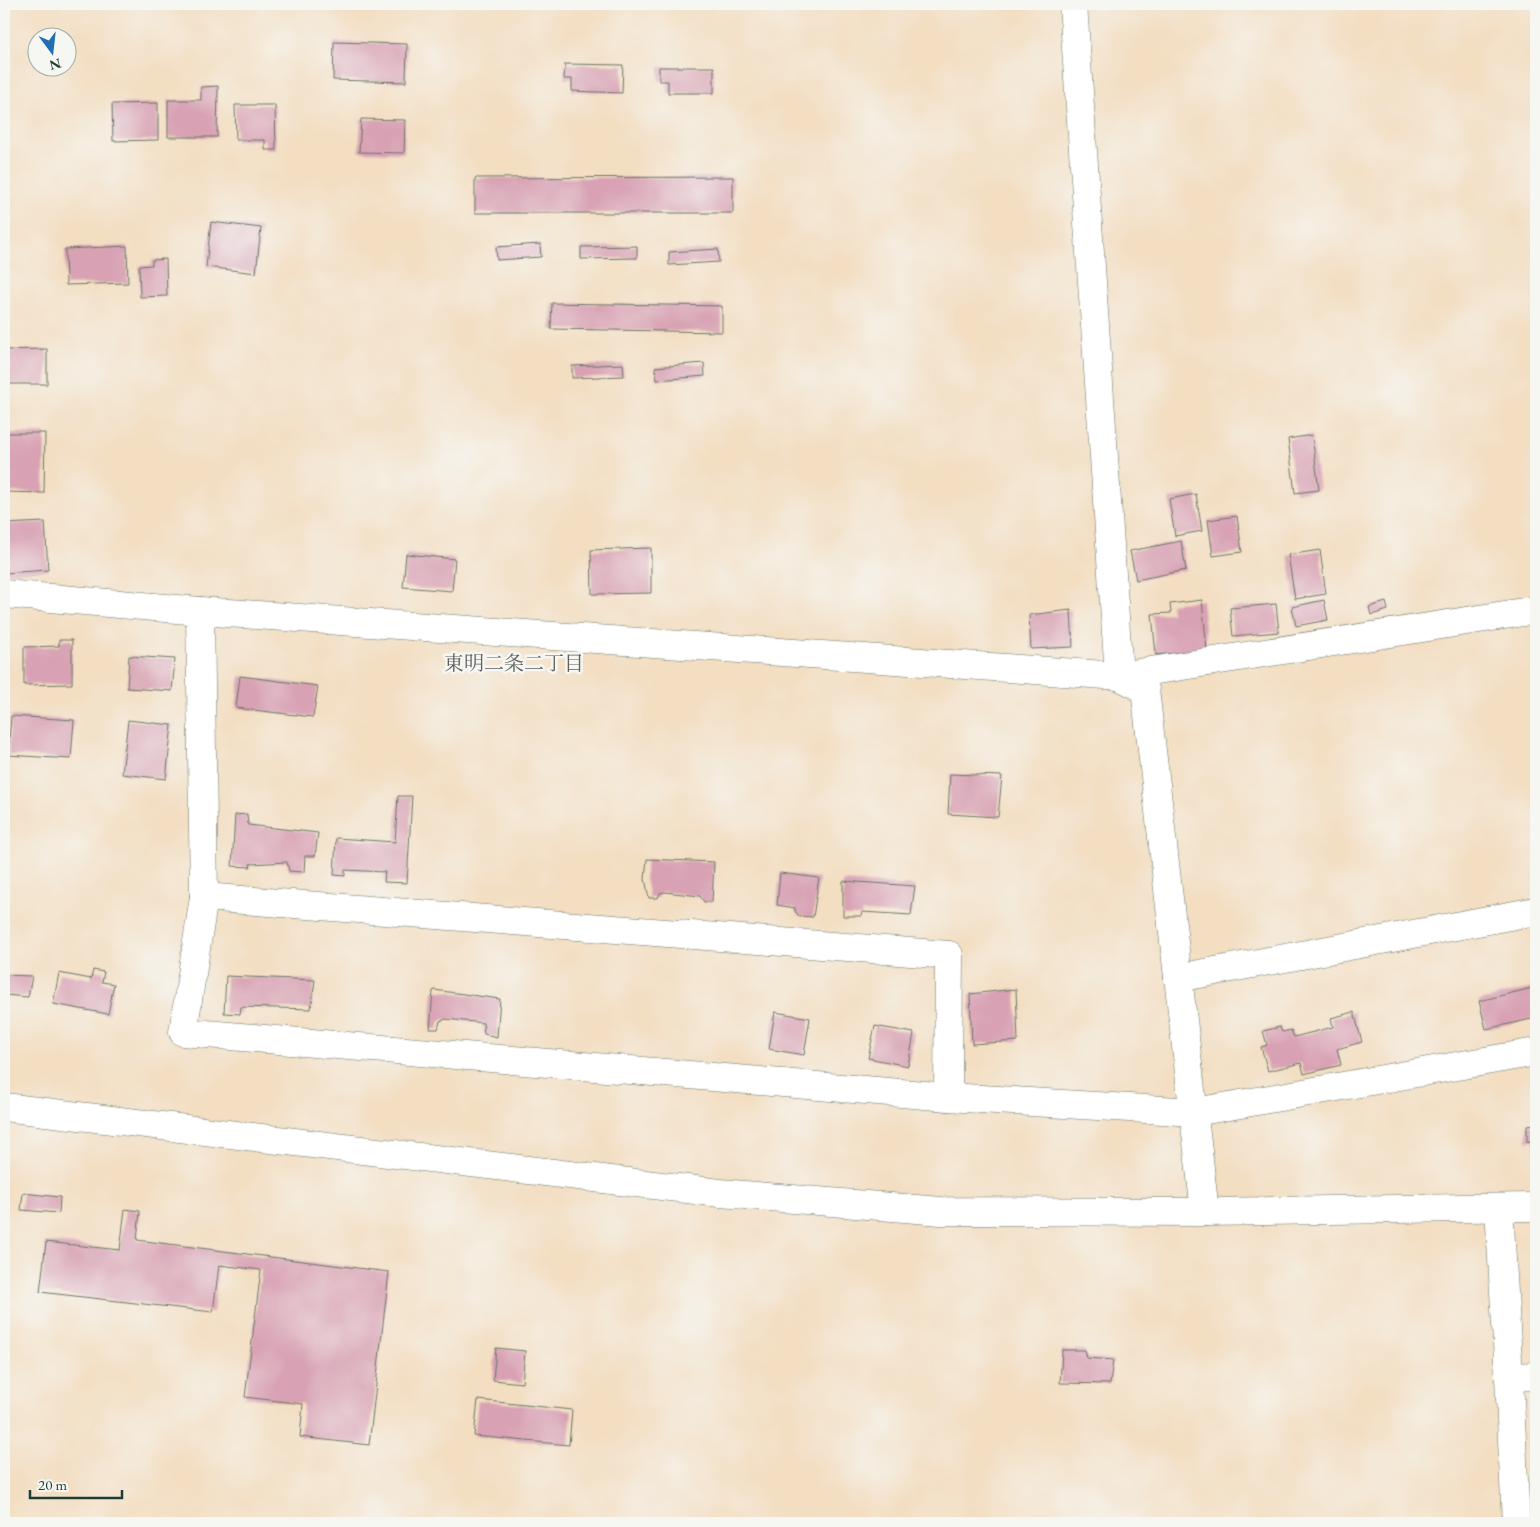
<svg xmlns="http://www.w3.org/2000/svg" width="1540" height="1527" viewBox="0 0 1540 1527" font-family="'EB Garamond','Noto Serif JP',serif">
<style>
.building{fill:#d8a2b4}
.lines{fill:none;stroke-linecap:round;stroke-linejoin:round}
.minor-casing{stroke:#697566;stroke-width:29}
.tertiary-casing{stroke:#697566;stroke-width:29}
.minor{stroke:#fff;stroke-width:28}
.tertiary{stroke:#fff;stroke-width:28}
.labels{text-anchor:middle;stroke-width:5;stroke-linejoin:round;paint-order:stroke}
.neighbourhood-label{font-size:20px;fill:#606061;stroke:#f6f6f2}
</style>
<rect width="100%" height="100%" fill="#f6f6f2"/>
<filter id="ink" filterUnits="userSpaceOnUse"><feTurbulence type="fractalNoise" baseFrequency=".02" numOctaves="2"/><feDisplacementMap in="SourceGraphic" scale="10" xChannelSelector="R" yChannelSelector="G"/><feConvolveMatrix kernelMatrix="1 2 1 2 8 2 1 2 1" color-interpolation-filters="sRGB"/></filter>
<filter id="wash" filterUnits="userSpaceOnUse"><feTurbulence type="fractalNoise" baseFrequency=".0096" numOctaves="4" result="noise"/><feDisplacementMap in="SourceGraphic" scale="20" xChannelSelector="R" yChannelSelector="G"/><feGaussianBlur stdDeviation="1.12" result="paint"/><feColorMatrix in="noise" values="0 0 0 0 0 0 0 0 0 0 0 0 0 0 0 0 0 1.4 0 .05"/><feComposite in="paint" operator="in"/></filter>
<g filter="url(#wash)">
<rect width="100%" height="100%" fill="#f3dec2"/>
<g id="blocks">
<!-- building -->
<g class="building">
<polygon points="334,42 407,44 406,82 333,80"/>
<polygon points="565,64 623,65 622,93 572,91 572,79 564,79"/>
<polygon points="659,67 714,67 714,93 668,93 668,81 659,81"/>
<polygon points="218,86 217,137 168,137 168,100 201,100 201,87"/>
<polygon points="158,103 158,140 113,141 112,104"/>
<polygon points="235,105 275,105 276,150 265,150 265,140 236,140"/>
<polygon points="361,119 405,120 404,153 359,152"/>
<polygon points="733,177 733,213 475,213 475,178"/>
<polygon points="211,222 261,228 256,273 206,267"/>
<polygon points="540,244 541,257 497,260 496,247"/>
<polygon points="127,246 128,283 66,285 65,249"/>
<polygon points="637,246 637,258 581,259 581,247"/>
<polygon points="718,249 719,262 669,265 669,252"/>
<polygon points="166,259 167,296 140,297 139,266 152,265 152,260"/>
<polygon points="552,303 722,306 722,332 551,329"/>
<polygon points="47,349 47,384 4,384 4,350"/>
<polygon points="704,363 705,376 657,380 655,367"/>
<polygon points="623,364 624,376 572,378 572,366"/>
<polygon points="4,433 45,433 44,493 4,492"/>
<polygon points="1312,435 1319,490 1295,493 1288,439"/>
<polygon points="1196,494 1202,531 1175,536 1169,499"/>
<polygon points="1237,516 1242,552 1213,556 1208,520"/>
<polygon points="45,522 48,570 4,573 4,524"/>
<polygon points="1181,541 1186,570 1136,580 1130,551"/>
<polygon points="651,548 651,593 592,594 591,550"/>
<polygon points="1320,550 1326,594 1295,599 1288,555"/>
<polygon points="406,554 455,559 452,591 403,587"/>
<polygon points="1202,600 1207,650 1156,655 1152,614 1171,613 1170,604"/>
<polygon points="1324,600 1328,620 1296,626 1292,607"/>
<polygon points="1386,602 1388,610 1371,615 1369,607"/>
<polygon points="1276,604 1279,632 1233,636 1230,608"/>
<polygon points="1071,610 1073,647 1031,649 1029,615"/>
<polygon points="59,640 72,640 72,684 24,685 24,647 59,646"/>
<polygon points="129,656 175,659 172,691 127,688"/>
<polygon points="240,676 318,686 313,717 236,708"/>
<polygon points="11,716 74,720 71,759 8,755"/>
<polygon points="128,720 172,725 166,779 122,774"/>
<polygon points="950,774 1002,776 998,817 948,814"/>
<polygon points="398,796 412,796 407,883 384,882 385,872 345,870 345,876 334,875 336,838 395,842"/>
<polygon points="247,814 248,825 318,833 315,856 305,856 304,872 289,871 287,862 250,864 251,867 232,866 235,815"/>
<polygon points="647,859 714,862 712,902 704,902 700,896 665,892 660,893 658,898 649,898 645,879"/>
<polygon points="780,873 819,878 813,917 799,916 795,911 795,908 777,905"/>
<polygon points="843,881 915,886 911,915 862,912 861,916 843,916"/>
<polygon points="93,970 104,972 102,982 114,984 108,1014 53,1004 59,973 91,979"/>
<polygon points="4,975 32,976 28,997 4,995"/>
<polygon points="226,976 315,980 311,1009 241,1007 240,1014 224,1013"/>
<polygon points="1536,987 1536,1018 1486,1029 1479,1001"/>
<polygon points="1016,989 1018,1041 972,1044 970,994"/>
<polygon points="434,990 500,999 497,1037 484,1034 483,1023 446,1019 440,1021 438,1029 430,1029 433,991"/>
<polygon points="775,1012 810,1018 804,1055 769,1049"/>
<polygon points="1354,1012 1362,1042 1337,1049 1341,1065 1304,1074 1301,1063 1268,1071 1261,1047 1267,1045 1263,1031 1280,1027 1282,1032 1291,1030 1294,1037 1333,1027 1331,1018"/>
<polygon points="875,1026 914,1033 908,1066 868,1058"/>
<polygon points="1536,1124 1536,1153 1532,1140 1527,1142 1527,1125"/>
<polygon points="23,1193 60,1197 59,1213 21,1210"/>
<polygon points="125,1209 140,1211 137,1240 389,1272 369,1445 300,1437 303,1404 245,1397 261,1270 219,1265 213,1312 40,1292 46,1242 120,1250"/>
<polygon points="496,1348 525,1351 522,1383 493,1380"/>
<polygon points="1062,1350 1085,1350 1087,1358 1113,1360 1110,1384 1060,1383"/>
<polygon points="478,1400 572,1410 569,1445 474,1436"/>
</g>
</g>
</g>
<g filter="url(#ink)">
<use href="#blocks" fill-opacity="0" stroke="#697566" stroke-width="1"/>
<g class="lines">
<defs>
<g id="minor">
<polyline points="1073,4 1119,676"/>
<polyline points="4,594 200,611 1119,676 1536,610"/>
<polyline points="200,611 204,897 183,1032 948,1097 1195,1112 1536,1052"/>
<polyline points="1119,676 1145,689 1205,1212"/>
<polyline points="204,897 949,955 948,1097"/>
<polyline points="1178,978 1536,911"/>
<polyline points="1499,1208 1509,1377 1516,1523"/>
<polyline points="1509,1377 1536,1376"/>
</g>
<polyline id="tertiary" points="4,1107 720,1193 941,1211 1205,1212 1536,1207"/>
</defs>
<!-- minor casing -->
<use href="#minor" class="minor-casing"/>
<!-- tertiary casing -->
<use href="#tertiary" class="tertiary-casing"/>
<!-- minor -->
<use href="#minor" class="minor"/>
<!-- tertiary -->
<use href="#tertiary" class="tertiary"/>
</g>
</g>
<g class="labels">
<!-- neighbourhood labels -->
<g class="neighbourhood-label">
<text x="514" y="670">東明二条二丁目</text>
</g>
</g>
<!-- margin -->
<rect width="1540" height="1527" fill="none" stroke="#f6f6f2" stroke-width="20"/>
<!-- north arrow -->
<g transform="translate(52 52) rotate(165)"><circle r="24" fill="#f6f6f2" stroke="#a0aca6"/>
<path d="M0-4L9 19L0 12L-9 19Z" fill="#1f6fb2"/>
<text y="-8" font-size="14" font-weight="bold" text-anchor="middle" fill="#1f3d34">N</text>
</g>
<!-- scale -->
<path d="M30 1490v8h92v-8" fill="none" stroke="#1f3d34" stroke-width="2.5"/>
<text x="38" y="1490" font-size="15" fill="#1f3d34" stroke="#f6f6f2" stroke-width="4" paint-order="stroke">20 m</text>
</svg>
